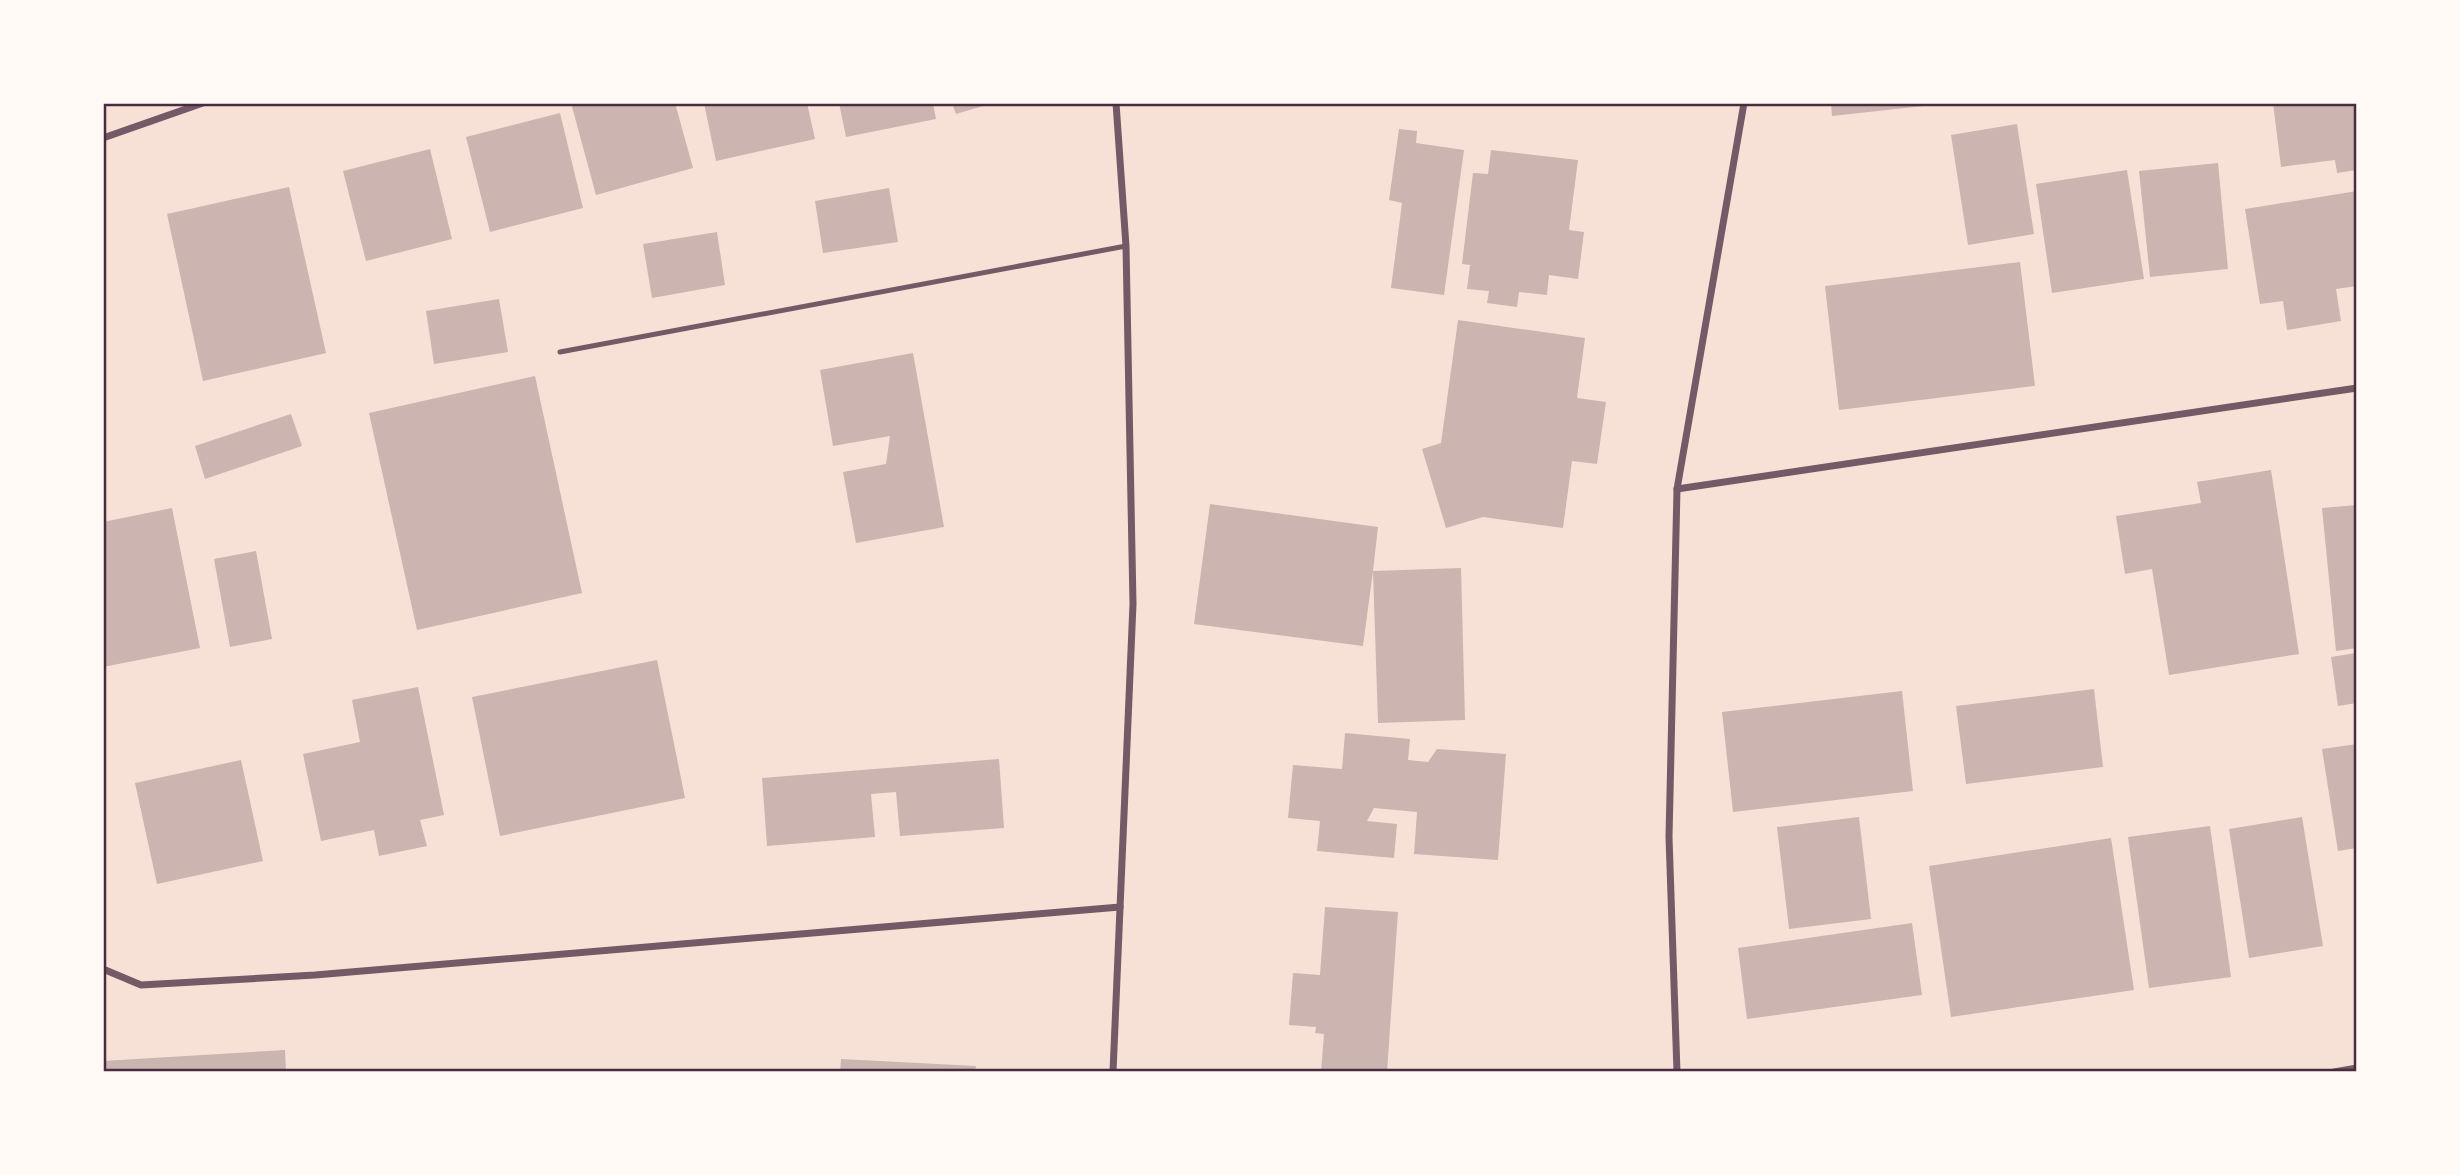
<svg xmlns="http://www.w3.org/2000/svg" width="2460" height="1175" viewBox="0 0 2460 1175" font-family="Signika,sans-serif">
<style>
.building{fill:#ccb4b1}
.lines{fill:none;stroke-linecap:round;stroke-linejoin:round}
.service{stroke:#755966;stroke-width:5}
.minor{stroke:#755966;stroke-width:7}
.neatline{fill:none;stroke:#4a2c40;stroke-width:2.5}
</style>
<rect width="100%" height="100%" fill="#f7e1d7"/>
<!-- building -->
<g class="building">
<polygon points="571,103 675,103 693,168 596,195"/>
<polygon points="704,103 807,103 815,139 716,161"/>
<polygon points="839,103 933,103 936,119 846,137"/>
<polygon points="952,103 990,103 990,104 956,114"/>
<polygon points="1831,103 1933,103 1933,105 1832,116"/>
<polygon points="2273,103 2357,103 2357,170 2337,173 2335,160 2281,167"/>
<polygon points="560,113 583,208 490,232 466,137"/>
<polygon points="2017,124 2034,234 1968,245 1951,135"/>
<polygon points="1399,129 1417,131 1416,143 1464,150 1444,295 1391,288 1402,203 1389,200"/>
<polygon points="430,149 452,239 366,261 343,171"/>
<polygon points="1491,150 1578,160 1569,230 1584,232 1578,279 1549,275 1547,295 1519,292 1517,307 1487,303 1489,291 1467,289 1470,265 1462,264 1473,173 1488,174"/>
<polygon points="2218,163 2228,269 2150,277 2139,171"/>
<polygon points="2127,170 2144,279 2052,293 2036,184"/>
<polygon points="289,187 326,353 203,381 167,214"/>
<polygon points="889,188 898,242 823,253 815,201"/>
<polygon points="2357,191 2357,286 2336,289 2341,321 2287,330 2283,301 2260,304 2245,209"/>
<polygon points="717,232 725,285 652,298 643,244"/>
<polygon points="2020,262 2035,386 1839,410 1825,286"/>
<polygon points="499,299 508,352 434,364 426,311"/>
<polygon points="1458,320 1585,338 1577,398 1606,402 1597,464 1572,461 1563,528 1483,517 1446,528 1422,449 1441,443"/>
<polygon points="913,353 944,527 856,543 843,472 886,464 890,436 833,446 820,370"/>
<polygon points="535,376 582,593 417,630 369,413"/>
<polygon points="291,414 302,446 205,479 195,446"/>
<polygon points="2271,470 2299,654 2169,675 2152,569 2125,574 2116,516 2201,503 2197,482"/>
<polygon points="1210,504 1378,527 1373,571 1461,568 1465,720 1378,723 1373,571 1363,646 1194,624"/>
<polygon points="2357,505 2357,648 2336,651 2322,508"/>
<polygon points="172,508 200,648 103,667 103,522"/>
<polygon points="256,551 272,639 230,647 214,559"/>
<polygon points="2356,653 2357,703 2338,706 2331,657"/>
<polygon points="657,660 685,798 500,836 472,697"/>
<polygon points="418,687 444,815 420,820 427,846 379,856 374,830 321,841 303,754 360,742 352,700"/>
<polygon points="2094,689 2103,767 1966,784 1956,706"/>
<polygon points="1902,691 1913,791 1733,812 1722,712"/>
<polygon points="1345,733 1410,739 1408,760 1428,762 1437,749 1506,754 1498,860 1414,854 1417,812 1374,808 1367,821 1397,824 1394,858 1317,851 1320,821 1288,818 1293,765 1342,769"/>
<polygon points="2357,744 2357,848 2338,851 2322,749"/>
<polygon points="999,759 1004,828 900,836 896,792 871,794 875,837 767,846 762,778"/>
<polygon points="241,760 263,861 157,884 135,783"/>
<polygon points="1859,817 1871,919 1789,929 1777,827"/>
<polygon points="2302,817 2323,946 2249,958 2229,829"/>
<polygon points="2210,826 2231,977 2149,988 2128,837"/>
<polygon points="2111,838 2134,990 1951,1017 1929,866"/>
<polygon points="1325,907 1398,912 1387,1072 1321,1072 1324,1034 1315,1033 1316,1027 1289,1025 1293,973 1320,975"/>
<polygon points="1912,923 1922,995 1747,1019 1738,948"/>
<polygon points="285,1050 286,1072 103,1072 103,1061"/>
<polygon points="841,1059 976,1066 975,1072 840,1072"/>
</g>
<g class="lines">
<!-- service -->
<polyline class="service" points="560,352 1126,246"/>
<!-- minor -->
<g class="minor">
<polyline points="103,138 203,103"/>
<polyline points="1677,489 2357,388"/>
<polyline points="103,969 141,985 315,975 1120,907"/>
<polyline points="1113,1072 1133,604 1126,246 1116,103"/>
<polyline points="1677,1072 1669,837 1677,489 1744,103"/>
<polyline points="2334,1072 2357,1068"/>
</g>
</g>
<!-- border -->
<rect width="2460" height="1175" fill="none" stroke="#fffaf5" stroke-width="210"/>
<rect x="105" y="105" width="2250" height="965" class="neatline"/>
</svg>
